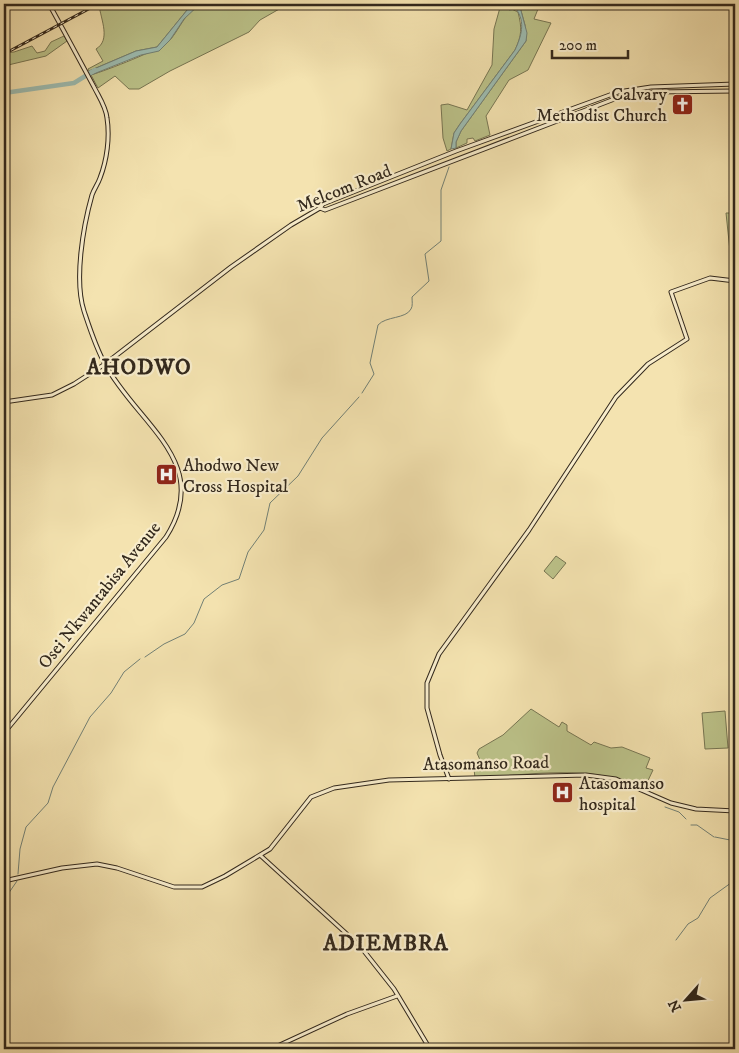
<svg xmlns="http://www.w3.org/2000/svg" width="739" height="1053" viewBox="0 0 739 1053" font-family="'IM FELL DW Pica',serif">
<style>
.green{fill:#bcc38a;stroke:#777653}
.water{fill:#9dbdb2;stroke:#728176}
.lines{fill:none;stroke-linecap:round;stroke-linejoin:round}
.stream{stroke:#728176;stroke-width:1}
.river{stroke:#9dbdb2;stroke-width:4.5}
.secondary-casing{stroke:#32281c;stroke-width:5}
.secondary{stroke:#f8edcc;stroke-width:3}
.rail-casing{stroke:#32281c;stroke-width:3}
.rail{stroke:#f8edcc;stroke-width:1;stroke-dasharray:4;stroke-linecap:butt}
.labels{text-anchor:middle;stroke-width:4.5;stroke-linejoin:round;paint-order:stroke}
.poi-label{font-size:18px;fill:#32281c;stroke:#f8edcc;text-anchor:start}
.street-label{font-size:18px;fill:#32281c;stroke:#f8edcc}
.district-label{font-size:22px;font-weight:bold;letter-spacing:1px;fill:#32281c;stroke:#f8edcc}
</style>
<rect width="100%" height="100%" fill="#f4e3b0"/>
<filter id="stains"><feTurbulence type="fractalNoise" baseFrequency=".004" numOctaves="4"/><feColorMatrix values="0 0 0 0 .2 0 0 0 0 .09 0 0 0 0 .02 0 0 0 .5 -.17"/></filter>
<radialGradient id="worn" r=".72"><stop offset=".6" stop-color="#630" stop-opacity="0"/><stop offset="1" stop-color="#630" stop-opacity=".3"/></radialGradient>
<!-- green -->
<g class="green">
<path d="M103 4H192L157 47 136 51 89 71 88 69 103 61 96 49C111 40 101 20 99 5Z"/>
<path d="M200 4H288L260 20 249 32 170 71 139 89H129L115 76 98 88 91 75C107 70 160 50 170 40 179 30 188 8 200 4Z"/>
<path d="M501 4H505V6L518 12C522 28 522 35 515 50L460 124 454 133 451 149 447 151 443 138 441 105 448 104 467 110 492 65 494 29Z"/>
<polygon points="509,4 540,4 534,19 551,23 528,70 509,80 486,116 490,135 475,141 473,138 467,139 467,143 456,148 456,142 461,131 526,41 525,25 520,7"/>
<polygon points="64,36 67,41 46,56 4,66 4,53 14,52 32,46 37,53 45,51 51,42"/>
<polygon points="726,213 735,213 735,251 730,251"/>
<polygon points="556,556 566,563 553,579 544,571"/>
<path d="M531 709 559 727 562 722 567 725V731L591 745 594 742 611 748 622 747 650 758 646 768 653 770 644 789C594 763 529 775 475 778L474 769 483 767 477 753 479 749 503 735Z"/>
<polygon points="725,711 728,748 705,749 702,713"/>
</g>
<!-- water -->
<g class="water">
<polygon points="192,4 200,4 184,19 170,40 159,51 141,55 91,75 89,71 136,51 157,47"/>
<path d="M505 4 520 7 527 33 526 41 461 131 456 142V148L451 149 454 133 460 124 515 50C521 37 526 22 516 9L509 10Z"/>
</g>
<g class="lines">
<!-- stream -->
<g class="stream">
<path d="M362 393 374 374 370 363 378 325C386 316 406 319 411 309 413 306 412 301 412 297L429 281 425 254 441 241V190L449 167"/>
<polyline points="145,657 164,644 185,634 194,623 204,599 222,585 239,579 248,552 264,530 270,503 298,476 322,438 359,397"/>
<polyline points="665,807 679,812 686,819"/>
<polyline points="691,825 697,825 714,837"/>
<polyline points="715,837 735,841"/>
<polyline points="18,874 20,849 26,827 48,803 53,787 90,717 111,693 124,672 140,659"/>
<polyline points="4,900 17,881"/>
<polyline points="676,940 688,924 698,918 710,898 735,880"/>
</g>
<!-- river -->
<polyline class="river" points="4,93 74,83 95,70"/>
<defs>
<g id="secondary">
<polyline points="320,208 323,204 456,151 618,92 651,87 735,84"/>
<polyline points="4,402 52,395 74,384 105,364 231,267 291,225 320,208 325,210 617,98 654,92 735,91"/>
<path d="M4 733 166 537C214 462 137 424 105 364 96 348 90 329 84 311 74 280 83 227 92 195 94 189 98 184 100 178 107 160 110 137 107 118 106 107 99 97 94 87 79 59 64 31 49 4"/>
<polyline points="449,779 440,755 427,708 427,683 439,654 529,530 616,397 648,364 687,339 671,292 710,278 735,281"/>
<polyline points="261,856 360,946 394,989 430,1049"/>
<polyline points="4,881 62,868 97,864 117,868 174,887 202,887 225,876 270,849 311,797 334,788 389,780 586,775 616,779 671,803 696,809 735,811"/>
<polyline points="271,1049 347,1014 397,996"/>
</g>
</defs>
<!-- secondary casing -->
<use href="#secondary" class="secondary-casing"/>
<!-- secondary -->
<use href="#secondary" class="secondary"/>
<defs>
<polyline id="rail" points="4,54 98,4"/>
</defs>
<!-- rail casing -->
<use href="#rail" class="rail-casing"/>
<!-- rail -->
<use href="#rail" class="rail"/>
</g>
<!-- icons -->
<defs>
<symbol id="church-square" viewBox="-11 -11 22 22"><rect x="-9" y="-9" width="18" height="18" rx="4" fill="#8f2418" stroke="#f8edcc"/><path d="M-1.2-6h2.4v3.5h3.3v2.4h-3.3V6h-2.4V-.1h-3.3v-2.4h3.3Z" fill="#fff"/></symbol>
<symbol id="hospital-square" viewBox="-11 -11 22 22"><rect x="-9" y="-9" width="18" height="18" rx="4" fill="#8f2418" stroke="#f8edcc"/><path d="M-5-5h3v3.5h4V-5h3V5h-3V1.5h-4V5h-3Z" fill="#fff"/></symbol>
</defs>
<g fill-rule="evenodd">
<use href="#church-square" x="670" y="92" width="25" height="25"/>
<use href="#hospital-square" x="154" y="462" width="25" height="25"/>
<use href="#hospital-square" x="550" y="780" width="25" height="25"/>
</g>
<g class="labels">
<!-- poi labels -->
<g class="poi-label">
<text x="667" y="100" text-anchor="end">Calvary<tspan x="667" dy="21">Methodist Church</tspan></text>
<text x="183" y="471">Ahodwo New<tspan x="183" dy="21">Cross Hospital</tspan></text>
<text x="579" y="789">Atasomanso<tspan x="579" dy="21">hospital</tspan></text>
</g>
<!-- street labels -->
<g class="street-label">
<text transform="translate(344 188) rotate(-22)" y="6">Melcom Road</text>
<text transform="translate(99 595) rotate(-51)" y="6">Osei Nkwantabisa Avenue</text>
<text transform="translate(486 763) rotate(-1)" y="6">Atasomanso Road</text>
</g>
<!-- district labels -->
<g class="district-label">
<text x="139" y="374">AHODWO</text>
<text x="386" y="950">ADIEMBRA</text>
</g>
</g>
<!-- margin -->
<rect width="739" height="1053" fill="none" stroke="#f4e3b0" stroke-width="20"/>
<rect x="5" y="5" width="729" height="1043" fill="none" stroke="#32281c" stroke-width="2.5"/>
<rect x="10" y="10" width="719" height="1033" fill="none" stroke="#32281c"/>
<!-- north arrow -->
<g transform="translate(686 1000) rotate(243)" stroke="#f8edcc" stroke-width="4" paint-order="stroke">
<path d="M0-4L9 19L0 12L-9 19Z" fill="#32281c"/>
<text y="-8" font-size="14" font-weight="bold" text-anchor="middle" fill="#32281c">N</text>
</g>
<!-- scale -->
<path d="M552 50v8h76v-8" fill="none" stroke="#32281c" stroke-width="2.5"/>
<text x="559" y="50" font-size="15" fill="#32281c" stroke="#f8edcc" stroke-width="4" paint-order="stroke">200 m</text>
<rect width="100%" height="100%" filter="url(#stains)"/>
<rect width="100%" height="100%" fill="url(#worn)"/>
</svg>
